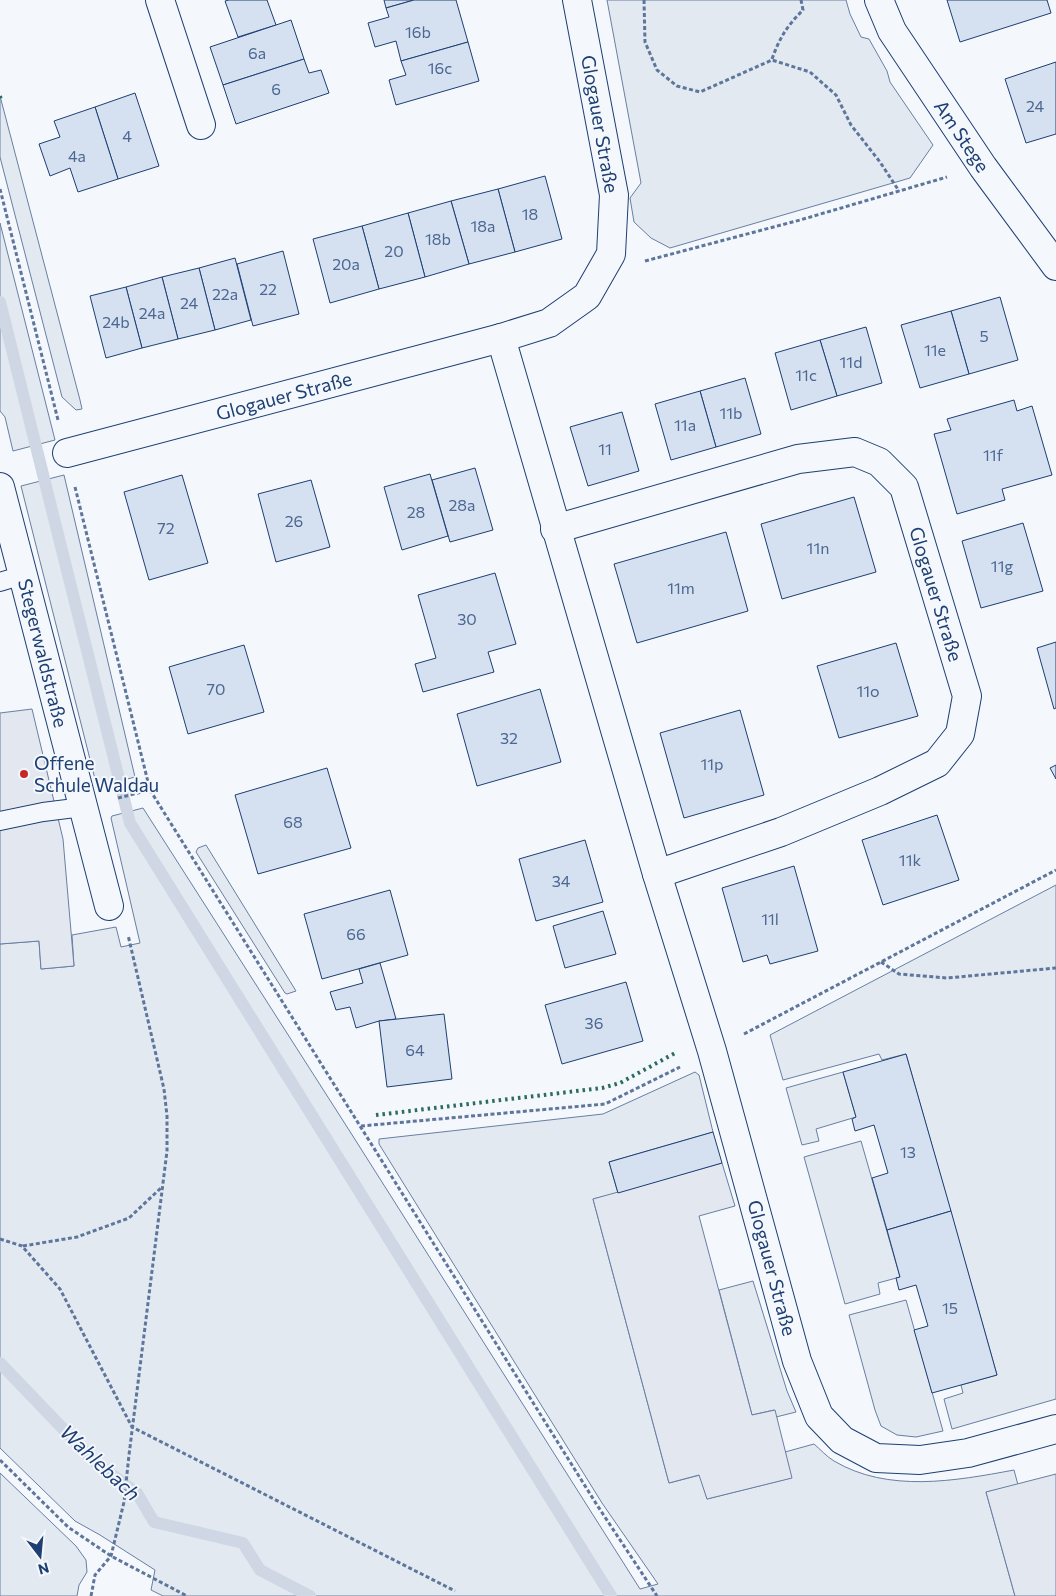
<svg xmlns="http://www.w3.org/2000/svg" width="1056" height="1596" viewBox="0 0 1056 1596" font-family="Commissioner,sans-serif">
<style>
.green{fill:#e3e9f0;stroke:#687fa3}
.parking{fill:#e3e8f0;stroke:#687fa3}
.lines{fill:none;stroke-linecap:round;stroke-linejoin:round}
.stream{stroke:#cfd7e4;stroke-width:12}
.building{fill:#d5e0f0;stroke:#1d3f73}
.service-casing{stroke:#1d3f73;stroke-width:20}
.minor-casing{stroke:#1d3f73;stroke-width:30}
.path{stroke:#5e769c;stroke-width:3;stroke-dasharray:4 2.5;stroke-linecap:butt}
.service{stroke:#f4f7fb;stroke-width:18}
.minor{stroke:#f4f7fb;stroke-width:28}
.hedge{stroke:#2c6c60;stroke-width:4;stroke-dasharray:2.5 4;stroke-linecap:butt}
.poi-dot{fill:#c62828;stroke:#f4f7fb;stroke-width:2}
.labels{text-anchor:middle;stroke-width:4;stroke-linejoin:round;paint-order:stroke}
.number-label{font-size:16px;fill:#4b6792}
.street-label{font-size:19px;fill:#1d3f73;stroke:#f4f7fb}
.poi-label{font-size:19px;fill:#1d3f73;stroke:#f4f7fb;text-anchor:start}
.water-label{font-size:20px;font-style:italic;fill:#1d3f73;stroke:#f4f7fb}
</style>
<rect width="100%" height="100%" fill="#f4f7fb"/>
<!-- green -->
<g class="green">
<polygon points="607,0 846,0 850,14 861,37 869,39 887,71 890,82 933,145 910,178 670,248 651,238 634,222 630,198 641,183"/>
<polygon points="0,96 80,400 82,409 76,410 62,397 0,157"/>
<polygon points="0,223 55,440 13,451 5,417 0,411"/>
<polygon points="64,475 135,777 97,787 21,486"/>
<path d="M143 808 349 1130 640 1589 658 1584 602 1503 379 1144V1139L603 1114 695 1072 699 1075 713 1132 609 1162 618 1193 593 1199 669 1483 700 1475 707 1499 791 1478 785 1452 814 1444C820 1449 827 1457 834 1461 888 1493 955 1481 1014 1470L1018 1485 986 1492 1015 1596H163L151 1590 155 1570 100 1535 75 1521 0 1448V944L39 941 41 969 74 966 72 935 116 927 121 947 140 943 111 818 112 816Z"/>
<polygon points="206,845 296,991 287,994 285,993 196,852 198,848"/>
<polygon points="1056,885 1056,1399 952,1429 944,1399 963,1393 961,1385 997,1375 906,1054 882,1060 879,1054 783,1080 770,1035"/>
<polygon points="843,1072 856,1117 816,1129 819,1141 802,1145 786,1088"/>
<polygon points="861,1141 900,1277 878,1283 880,1294 845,1304 804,1157"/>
<polygon points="753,1281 787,1391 796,1412 776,1417 774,1410 752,1415 719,1290"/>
<polygon points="906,1300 943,1431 916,1437 897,1435 881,1426 875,1410 849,1315"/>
<polygon points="0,1473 76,1546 86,1560 87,1572 79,1585 77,1596 0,1596"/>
</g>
<!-- parking -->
<g class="parking">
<polygon points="32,709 63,839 74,966 41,969 39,941 0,944 0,713"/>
<polygon points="722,1163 735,1206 699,1216 752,1415 775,1410 792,1478 707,1499 699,1475 669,1483 593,1199"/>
<polygon points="1056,1474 1056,1596 1015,1596 986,1492"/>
</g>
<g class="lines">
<!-- stream -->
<g class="stream">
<polyline points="0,302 130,823 611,1596"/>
<polyline points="0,1363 95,1462 137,1493 154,1522 243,1543 260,1570 310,1596"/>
</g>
</g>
<!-- building -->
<g class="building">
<polygon points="229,0 267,0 276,25 238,37 225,1"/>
<polygon points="384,0 414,0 386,8"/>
<polygon points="414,0 456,0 468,42 401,61 396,41 375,47 368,23 389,17 386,8"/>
<polygon points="947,0 1047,0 1051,13 960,42"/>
<polygon points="291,20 304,59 223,85 210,47"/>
<polygon points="468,42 479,81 396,105 389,80 406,75 401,61"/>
<polygon points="304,59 309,73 321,70 329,93 236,124 223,85"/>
<polygon points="1056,62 1056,134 1026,143 1005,79"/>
<polygon points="135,93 159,166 118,179 95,107"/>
<polygon points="95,107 118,179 78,192 70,168 50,176 39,144 60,137 54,121"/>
<polygon points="545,176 562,239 515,252 498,189"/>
<polygon points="498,189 515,252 469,264 451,201"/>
<polygon points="451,201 469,264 425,277 408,213"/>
<polygon points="408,213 425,277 379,289 362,226"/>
<polygon points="362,226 379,289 330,303 313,239"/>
<polygon points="283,251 299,314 253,326 237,264"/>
<polygon points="235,258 251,320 215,330 199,268"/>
<polygon points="199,268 215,330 178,339 162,277"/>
<polygon points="162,277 178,339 142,348 126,287"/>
<polygon points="126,287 142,348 106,358 90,296"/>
<polygon points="1000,297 1018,360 969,374 951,311"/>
<polygon points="951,311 969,374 920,388 901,325"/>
<polygon points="866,327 882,383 837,396 820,340"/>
<polygon points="820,340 837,396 791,410 775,353"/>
<polygon points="745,378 761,434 716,447 700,391"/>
<polygon points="700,391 716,447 671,460 655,404"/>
<polygon points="1014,400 1017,411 1032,406 1052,475 1002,489 1005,500 957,514 934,434 951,430 947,419"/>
<polygon points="622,412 639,471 588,486 570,427"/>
<polygon points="475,468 493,530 450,542 432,480"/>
<polygon points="430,474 448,536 402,550 384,487"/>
<polygon points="182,475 208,563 149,580 124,492"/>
<polygon points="311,480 330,547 276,562 258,494"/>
<polygon points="854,497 876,572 782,599 761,524"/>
<polygon points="1023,523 1043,591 981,608 962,541"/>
<polygon points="726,532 748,611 637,643 614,564"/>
<polygon points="495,573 516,644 488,652 494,672 423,692 415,664 436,658 418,595"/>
<polygon points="1056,642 1056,708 1054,709 1037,648"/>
<polygon points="896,643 918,716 839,738 817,666"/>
<polygon points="244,645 264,712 188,734 169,667"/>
<polygon points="540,689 561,762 477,786 457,714"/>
<polygon points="740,710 764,795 684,818 660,733"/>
<polygon points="1056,765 1056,779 1050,768"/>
<polygon points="327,768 351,848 258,874 235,795"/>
<polygon points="937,815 959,880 883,905 862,840"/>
<polygon points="585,840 603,902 536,921 519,859"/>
<polygon points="794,866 818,951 770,964 767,955 743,962 722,888"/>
<polygon points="390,890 408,955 322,979 304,914"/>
<polygon points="603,911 616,954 565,968 553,926"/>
<polygon points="380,963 396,1019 379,1021 356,1028 350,1007 336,1010 330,992 363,983 359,969"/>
<polygon points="626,982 643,1041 562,1064 545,1005"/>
<polygon points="444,1014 452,1079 387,1087 379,1021"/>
<polygon points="906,1054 951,1211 887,1230 872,1178 888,1173 874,1125 855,1131 852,1119 856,1117 843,1072"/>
<polygon points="713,1132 722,1163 618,1193 609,1162"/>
<polygon points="951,1211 997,1375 932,1393 914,1330 928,1326 916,1285 899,1290 896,1278 900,1277 887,1230"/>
</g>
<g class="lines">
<defs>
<g id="service">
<polyline points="0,582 23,575"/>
<polyline points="0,821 43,812 83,807"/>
</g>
<g id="minor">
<polyline points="160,0 201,125"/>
<polyline points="879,0 892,31 983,167 1056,266"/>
<polyline points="501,338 657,874 712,1051 797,1361 819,1416 842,1440 876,1458 920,1460 968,1453 1056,1429"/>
<polyline points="67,453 501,338 549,323 587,296 611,254 614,195 577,0"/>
<polyline points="0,487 109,906"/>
<polyline points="555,529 798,459 855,452 879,462 904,487 967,696 960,734 937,763 880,791 781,832 657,874"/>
</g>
</defs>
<!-- service casing -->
<use href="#service" class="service-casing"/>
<!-- minor casing -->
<use href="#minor" class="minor-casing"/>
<!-- path -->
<g class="path">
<polyline points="644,0 645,42 657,70 677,86 700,92 772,60 810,72 836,95 851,125 880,162 899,191"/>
<path d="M772 59C780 37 787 26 803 10L801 0"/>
<polyline points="0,189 58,420"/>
<polyline points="645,261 800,220 947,177"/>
<polyline points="75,487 150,790 597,1505 657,1596"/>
<polyline points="118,798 150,790"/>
<polyline points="881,962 899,974 947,978 1056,968"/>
<polyline points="744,1034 1056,870"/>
<polyline points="361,1126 605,1104 680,1067"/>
<polyline points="0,1239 22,1246 60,1289 132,1427 455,1591"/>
<polyline points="23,1246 77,1237 129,1218 162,1187"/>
<polyline points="0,1460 68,1527 111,1556 187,1596"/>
<polyline points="91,1596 95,1575 111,1556 124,1502 129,1455 167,1151 167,1116 164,1089 128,935"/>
</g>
<!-- service -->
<use href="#service" class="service"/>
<!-- minor -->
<use href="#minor" class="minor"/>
<!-- hedge -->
<g class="hedge">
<polyline points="0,96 1,101"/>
<polyline points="376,1115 602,1088 620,1083 677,1052"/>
</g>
</g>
<!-- markers -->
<circle class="poi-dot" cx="24" cy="774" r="5"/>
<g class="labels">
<!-- number labels -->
<g class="number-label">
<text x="418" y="38">16b</text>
<text x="257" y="59">6a</text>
<text x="440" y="74">16c</text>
<text x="276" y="95">6</text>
<text x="1035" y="112">24</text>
<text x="127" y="142">4</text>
<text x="77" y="162">4a</text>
<text x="530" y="220">18</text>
<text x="483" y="232">18a</text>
<text x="438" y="245">18b</text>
<text x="394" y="257">20</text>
<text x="346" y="270">20a</text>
<text x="268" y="295">22</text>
<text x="225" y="300">22a</text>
<text x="189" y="309">24</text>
<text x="152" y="319">24a</text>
<text x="116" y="328">24b</text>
<text x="984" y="342">5</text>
<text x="935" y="356">11e</text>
<text x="851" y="368">11d</text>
<text x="806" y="381">11c</text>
<text x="731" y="419">11b</text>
<text x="685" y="431">11a</text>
<text x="605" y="455">11</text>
<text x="993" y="461">11f</text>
<text x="462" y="511">28a</text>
<text x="416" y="518">28</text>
<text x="294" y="527">26</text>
<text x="166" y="534">72</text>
<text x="818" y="554">11n</text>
<text x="1002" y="572">11g</text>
<text x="681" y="594">11m</text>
<text x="467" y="625">30</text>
<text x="216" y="695">70</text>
<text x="868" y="697">11o</text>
<text x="509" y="744">32</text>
<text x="712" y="770">11p</text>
<text x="293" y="828">68</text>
<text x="910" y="866">11k</text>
<text x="561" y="887">34</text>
<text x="770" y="925">11l</text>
<text x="356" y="940">66</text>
<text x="594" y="1029">36</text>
<text x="415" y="1056">64</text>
<text x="908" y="1158">13</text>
<text x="950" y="1314">15</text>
</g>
<!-- street labels -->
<g class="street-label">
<text transform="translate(600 124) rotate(80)" y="7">Glogauer Straße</text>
<text transform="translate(962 136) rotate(56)" y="7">Am Stege</text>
<text transform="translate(284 396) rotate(-15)" y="7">Glogauer Straße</text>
<text transform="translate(936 594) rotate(73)" y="7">Glogauer Straße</text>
<text transform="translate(43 653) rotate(76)" y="7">Stegerwaldstraße</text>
<text transform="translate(772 1268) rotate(75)" y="7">Glogauer Straße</text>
</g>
<!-- poi labels -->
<g class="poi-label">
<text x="34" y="770">Offene<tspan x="34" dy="22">Schule Waldau</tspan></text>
</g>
<!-- water labels -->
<g class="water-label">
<text transform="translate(100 1463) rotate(43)" y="7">Wahlebach</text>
</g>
</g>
<!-- north arrow -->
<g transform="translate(40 1556) rotate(164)" stroke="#f4f7fb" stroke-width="4" paint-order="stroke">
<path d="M0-4L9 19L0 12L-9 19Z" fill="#1d3f73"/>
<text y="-8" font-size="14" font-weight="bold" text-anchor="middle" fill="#1d3f73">N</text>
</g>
</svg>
